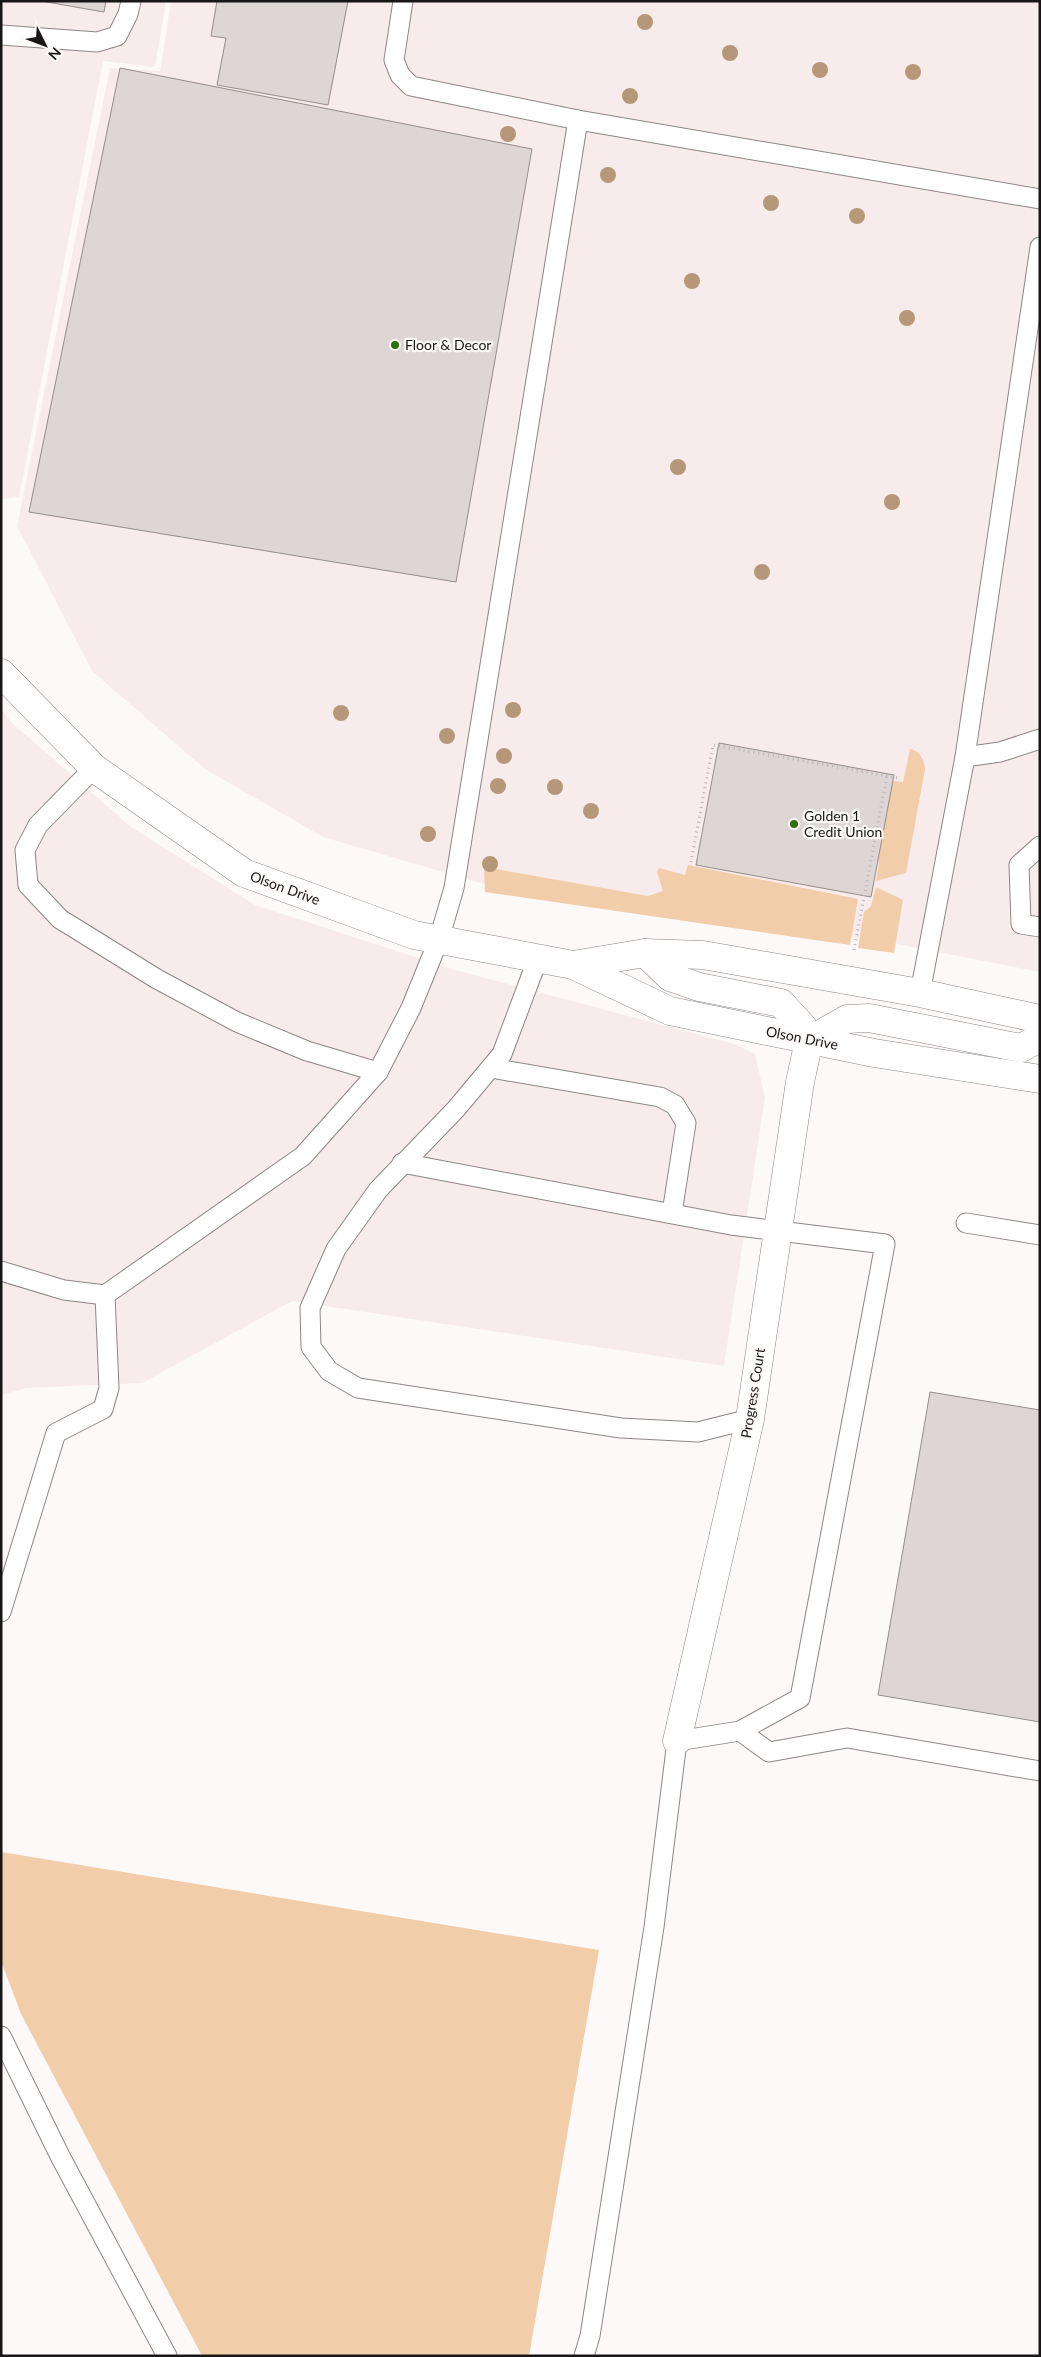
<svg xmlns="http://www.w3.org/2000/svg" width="1041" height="2357" viewBox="0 0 1041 2357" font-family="Lato,sans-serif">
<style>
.built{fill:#f8ebeb}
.grass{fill:#f2cdaa}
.building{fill:#ddd6d4;stroke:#948e8b}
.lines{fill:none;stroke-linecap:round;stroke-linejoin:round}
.lane-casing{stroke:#8d8686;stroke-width:21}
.street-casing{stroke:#8d8686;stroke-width:29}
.secondary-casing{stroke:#8d8686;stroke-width:29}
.path{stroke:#b8b4b4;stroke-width:3;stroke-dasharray:1 4;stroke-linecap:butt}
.lane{stroke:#fff;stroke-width:19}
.street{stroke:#fff;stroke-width:28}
.secondary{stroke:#fff;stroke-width:28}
.tree{fill:#b59878}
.poi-dot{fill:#2f710b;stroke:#fef9f9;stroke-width:2}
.labels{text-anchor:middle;stroke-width:4.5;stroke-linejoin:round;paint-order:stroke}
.poi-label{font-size:14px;fill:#181616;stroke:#fef9f9;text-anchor:start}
.street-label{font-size:14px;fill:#181616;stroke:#fef9f9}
</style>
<rect width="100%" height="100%" fill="#fef9f9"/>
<!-- built -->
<g class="built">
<polygon points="1,1 166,1 155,67 103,61 19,497 1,499"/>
<polygon points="171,1 1040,1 1040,972 897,944 491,886 323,837 205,769 92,671 17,526 110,68 160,71"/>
<polygon points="1,709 12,723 131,827 255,905 455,970 734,1044 755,1054 765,1098 724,1366 292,1301 142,1383 26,1388 1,1395"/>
</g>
<!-- grass -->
<g class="grass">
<path d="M910 749C920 751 924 759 925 769L906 873 876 881 879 863 877 859 890 783 895 781 903 782Z"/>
<polygon points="688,865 858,899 850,945 485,892 484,867 648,896 663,891 657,872 659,868 685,875"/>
<polygon points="876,887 903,900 894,953 858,948 864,912 871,906"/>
<polygon points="1,1852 599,1950 529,2356 202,2356 21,2014 1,1961"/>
</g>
<!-- building -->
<g class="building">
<polygon points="41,1 106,1 104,12"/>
<polygon points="217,1 348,1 328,105 217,85 226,38 211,36"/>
<polygon points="120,68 532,149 456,582 29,512"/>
<polygon points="719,743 894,775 871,897 696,865"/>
<polygon points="930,1392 1040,1410 1040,1722 878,1695"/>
</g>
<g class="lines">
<defs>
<g id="lane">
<polyline points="403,1 394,60 400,75 411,86 578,120 1040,199"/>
<polyline points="1,35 97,42 117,36 128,14 131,1"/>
<polyline points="965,757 1000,752 1040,739"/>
<polyline points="94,768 38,825 25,850 28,885 60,919 157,979 237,1022 307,1051 378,1072"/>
<polyline points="1040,846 1019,865 1021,924 1040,927"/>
<polyline points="538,958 502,1054 456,1109 378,1190 336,1249 310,1308 311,1347 329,1371 358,1388 621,1428 698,1432 750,1419"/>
<polyline points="920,993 965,757 1040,247"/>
<polyline points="491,1068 660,1097 675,1105 686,1123 672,1213"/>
<polyline points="402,1163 731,1225 885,1244 800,1698 740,1731 677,1741 654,1927 590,2336 584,2356"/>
<polyline points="966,1223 1040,1235"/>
<polyline points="1,1271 64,1290 105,1295 303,1156 378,1072 411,1008 439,939 454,888 578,120"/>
<polyline points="1,1612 56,1433 103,1409 109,1388 105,1295"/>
<polyline points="740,1731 769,1752 847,1738 1040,1771"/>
<polyline points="1,2036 61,2158 167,2356"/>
</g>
<polyline id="street" points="677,1741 750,1419 800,1082 809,1041"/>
<g id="secondary">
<polyline points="1,673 94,768 244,873 414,935 573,965 670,1011 874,1053 1040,1079"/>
<polyline points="645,953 670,977 699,987 781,1003 803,1027 809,1041"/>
<polyline points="573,965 645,953 703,955 920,993 1040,1019"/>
<polyline points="809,1041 847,1019 869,1018 1021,1048 1040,1038"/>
</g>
</defs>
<!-- lane casing -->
<use href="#lane" class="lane-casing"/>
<!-- street casing -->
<use href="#street" class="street-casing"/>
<!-- secondary casing -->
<use href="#secondary" class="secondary-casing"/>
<!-- path -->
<g class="path">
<polyline points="691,862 713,745 899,778"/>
<polyline points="854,950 887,776"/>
</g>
<!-- lane -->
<use href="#lane" class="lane"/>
<!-- street -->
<use href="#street" class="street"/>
<!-- secondary -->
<use href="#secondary" class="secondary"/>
</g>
<!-- trees -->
<g class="tree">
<circle cx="645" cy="22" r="8"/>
<circle cx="730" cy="53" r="8"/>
<circle cx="820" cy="70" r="8"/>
<circle cx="913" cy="72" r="8"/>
<circle cx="630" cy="96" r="8"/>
<circle cx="508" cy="134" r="8"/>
<circle cx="608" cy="175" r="8"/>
<circle cx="771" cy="203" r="8"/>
<circle cx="857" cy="216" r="8"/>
<circle cx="692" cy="281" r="8"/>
<circle cx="907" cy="318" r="8"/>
<circle cx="678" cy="467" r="8"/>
<circle cx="892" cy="502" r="8"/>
<circle cx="762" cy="572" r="8"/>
<circle cx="513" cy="710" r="8"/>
<circle cx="341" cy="713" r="8"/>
<circle cx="447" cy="736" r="8"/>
<circle cx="504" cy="756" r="8"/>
<circle cx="498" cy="786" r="8"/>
<circle cx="555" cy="787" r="8"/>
<circle cx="591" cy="811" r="8"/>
<circle cx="428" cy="834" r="8"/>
<circle cx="490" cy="864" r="8"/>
</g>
<!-- markers -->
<g class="poi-dot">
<circle cx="395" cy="345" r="5"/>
<circle cx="794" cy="824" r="5"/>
</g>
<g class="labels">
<!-- poi labels -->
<g class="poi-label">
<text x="405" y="350">Floor &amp; Decor</text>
<text x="804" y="821">Golden 1<tspan x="804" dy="16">Credit Union</tspan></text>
</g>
<!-- street labels -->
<g class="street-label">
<text transform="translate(285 888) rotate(20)" y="5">Olson Drive</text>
<text transform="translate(802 1038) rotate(11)" y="5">Olson Drive</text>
<text transform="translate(753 1393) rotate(-81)" y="5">Progress Court</text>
</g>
</g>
<!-- border -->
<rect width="1041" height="2357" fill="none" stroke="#181616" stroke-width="5"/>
<!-- north arrow -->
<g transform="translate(45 45) rotate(132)" stroke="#fef9f9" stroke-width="4" paint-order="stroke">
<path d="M0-4L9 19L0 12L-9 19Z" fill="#181616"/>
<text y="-8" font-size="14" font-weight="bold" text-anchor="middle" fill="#181616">N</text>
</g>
</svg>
